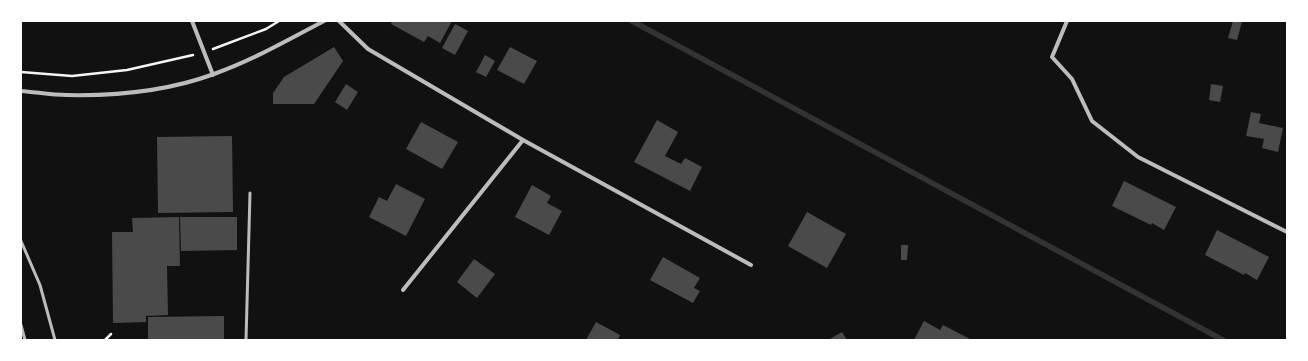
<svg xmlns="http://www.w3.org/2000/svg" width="1308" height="361" viewBox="0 0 1308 361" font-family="'IBM Plex Sans',sans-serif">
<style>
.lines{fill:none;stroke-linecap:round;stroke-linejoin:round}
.stream{stroke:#333;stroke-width:5.5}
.building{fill:#4a4a4a}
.path{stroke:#f5f5f5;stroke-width:2.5}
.service{stroke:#bcbcbc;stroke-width:3}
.minor{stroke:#bcbcbc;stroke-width:4}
</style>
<rect width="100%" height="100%" fill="#111"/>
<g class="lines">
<!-- stream -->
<polyline class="stream" points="632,21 1223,340"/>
</g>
<!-- building -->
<g class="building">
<polygon points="392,21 452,21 440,43 428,36 424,42 391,24"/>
<polygon points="1233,21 1242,21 1237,40 1228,38"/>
<polygon points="455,24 468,31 455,55 442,48"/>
<polygon points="334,47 343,61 314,104 273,104 273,93 284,77"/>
<polygon points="510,47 537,61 524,84 497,70"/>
<polygon points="485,55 495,61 486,77 476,72"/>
<polygon points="346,84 358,92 347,110 335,102"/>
<polygon points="1211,84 1223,86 1220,102 1209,100"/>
<polygon points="1251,112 1261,114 1259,123 1283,128 1278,152 1262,148 1264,139 1246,136"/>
<polygon points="657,120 678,132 665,156 681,164 685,158 702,167 690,191 634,162"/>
<polygon points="421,122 458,142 442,169 406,149"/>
<polygon points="232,136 233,212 158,213 157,137"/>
<polygon points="1124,181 1176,207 1164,230 1152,223 1151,225 1112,206"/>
<polygon points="396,184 425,199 406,236 369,217 379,197 387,201"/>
<polygon points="532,185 551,196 547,203 562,211 549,235 515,217"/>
<polygon points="807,212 846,234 827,268 788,246"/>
<polygon points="179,217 180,266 167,266 168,315 146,316 146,322 113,323 112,232 133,232 132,218"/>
<polygon points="180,217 237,217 237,250 181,251"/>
<polygon points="1217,230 1269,257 1257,280 1245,273 1244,275 1205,255"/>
<polygon points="901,245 908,245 907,260 901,260"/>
<polygon points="663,257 700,278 694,288 700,291 693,303 650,280"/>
<polygon points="474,259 495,274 477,298 457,282"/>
<polygon points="224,316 224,340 148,340 148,317"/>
<polygon points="924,321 940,330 943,325 972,340 914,340"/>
<polygon points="596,322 620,335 618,340 586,340"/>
<polygon points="842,332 847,340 828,340"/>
</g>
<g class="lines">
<!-- path -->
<g class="path">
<polyline points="213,49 266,29 279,21"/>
<polyline points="21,72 72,76 127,70 193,55"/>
<polyline points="105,340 111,334"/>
</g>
<!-- service -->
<g class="service">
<polyline points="21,241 40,285 55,340"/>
<polyline points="21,325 25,340"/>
<polyline points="246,340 250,193"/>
</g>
<!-- minor -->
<g class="minor">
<polyline points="192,21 213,75"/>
<polyline points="339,21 368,49 523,140 751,265"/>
<polyline points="1067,21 1052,57 1072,79 1092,121 1138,157 1287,232"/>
<path d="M21 91C36 92 51 95 67 95 115 96 168 91 214 74 253 60 288 40 324 21"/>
<polyline points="403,290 523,140"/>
</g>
</g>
<!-- border -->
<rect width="1308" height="361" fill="none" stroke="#ffffff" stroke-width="44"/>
</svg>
